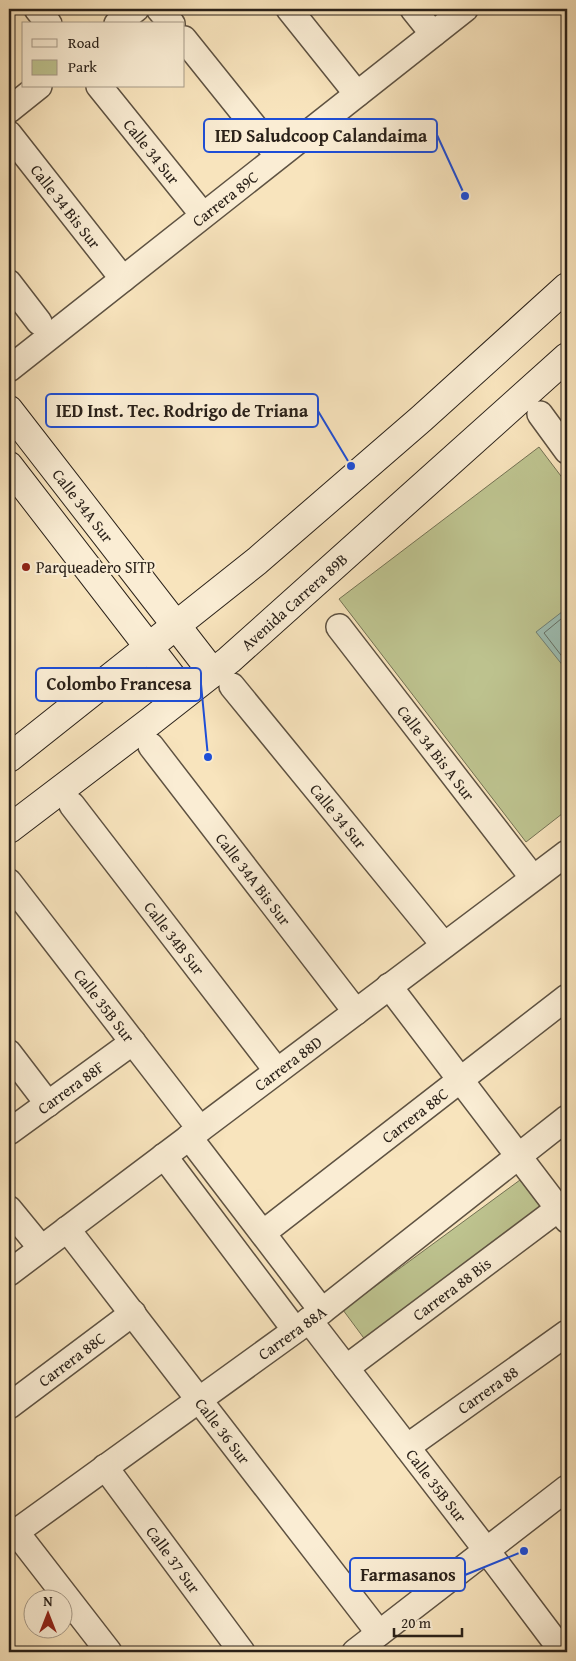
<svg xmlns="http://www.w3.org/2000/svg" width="576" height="1661" viewBox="0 0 576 1661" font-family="'Gentium Book Plus',serif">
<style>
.green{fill:#bec490;stroke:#747254}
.water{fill:#9dbeb3;stroke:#6f7f75}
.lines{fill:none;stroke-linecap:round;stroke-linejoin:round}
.shore{stroke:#647066;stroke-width:1}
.street-casing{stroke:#5e5242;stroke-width:28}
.secondary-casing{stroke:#2a2119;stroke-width:30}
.street{stroke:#faedd4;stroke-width:25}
.secondary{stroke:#faedd4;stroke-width:28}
.poi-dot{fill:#8f2418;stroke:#faedd4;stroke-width:2}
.labels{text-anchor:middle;stroke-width:4;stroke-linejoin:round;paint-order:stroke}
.street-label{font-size:16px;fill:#2a2119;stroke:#faedd4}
.poi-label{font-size:16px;fill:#2a2119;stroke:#faedd4;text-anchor:start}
.leader{fill:none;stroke:#1d4ed8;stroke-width:2}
.callout-dot{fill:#1d4ed8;stroke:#faedd4;stroke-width:2}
.callout{fill:#faedd4;stroke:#1d4ed8;stroke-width:2}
.callout-label{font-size:18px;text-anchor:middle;font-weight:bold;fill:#2a2119}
</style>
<rect width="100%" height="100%" fill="#f8e4bd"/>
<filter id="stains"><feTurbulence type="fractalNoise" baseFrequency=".004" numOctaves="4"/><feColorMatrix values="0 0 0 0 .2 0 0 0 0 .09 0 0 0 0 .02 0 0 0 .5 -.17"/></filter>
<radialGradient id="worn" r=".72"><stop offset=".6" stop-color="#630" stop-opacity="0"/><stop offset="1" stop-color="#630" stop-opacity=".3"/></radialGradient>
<!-- green -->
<g class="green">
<polygon points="539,447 567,484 567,810 526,842 339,599"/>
<polygon points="520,1180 543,1210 366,1341 343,1310"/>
</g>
<!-- water -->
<polygon class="water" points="567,608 567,664 564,667 536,632"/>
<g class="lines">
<!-- shore -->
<polyline class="shore" points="567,614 544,633 564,659 567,660"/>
<defs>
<g id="street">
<polyline points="37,9 49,24"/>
<polyline points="159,9 172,24"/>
<polyline points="289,9 357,94"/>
<polyline points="413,9 433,34"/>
<polyline points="117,24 136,9"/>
<polyline points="184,39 278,156"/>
<path id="s1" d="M99 86 203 215"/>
<polyline points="9,110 39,86"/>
<path id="s2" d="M9 134 123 279"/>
<polyline points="9,283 39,322"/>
<path id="s3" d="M9 369 465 9"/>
<polyline points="540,414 567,451"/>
<path id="s4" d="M339 627 533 878"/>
<path id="s5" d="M232 686 444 945"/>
<path id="s6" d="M151 746 356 1012"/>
<path id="s7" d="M72 805 277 1071"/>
<path id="s8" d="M9 882 200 1129"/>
<polyline points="389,986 567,1220"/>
<polyline points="9,1053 48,1104"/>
<path id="s9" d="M9 1132 133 1042"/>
<polyline points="189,1137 322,1311"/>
<polyline points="164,1156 295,1330"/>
<polyline points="9,1209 41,1248"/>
<path id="s10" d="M67 1229 379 1633"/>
<path id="s11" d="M263 1233 567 997"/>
<path id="s12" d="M9 1273 567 853"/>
<path id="s13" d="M309 1320 487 1551 563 1652"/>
<path id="s14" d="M346 1368 558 1209"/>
<path id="s15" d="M9 1406 133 1313"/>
<path id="s16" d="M407 1447 567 1333"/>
<path id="s17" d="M105 1467 242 1652"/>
<polyline points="16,1532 109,1652"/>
<path id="s18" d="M9 1537 322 1311 567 1118"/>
<polyline points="355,1652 567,1488"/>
</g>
<g id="secondary">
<path id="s19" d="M9 410 213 673"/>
<polyline points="9,466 185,694"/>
<polyline points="9,758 257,561 421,419 567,287"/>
<path id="s20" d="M9 829 151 721 229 660 567 357"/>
</g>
</defs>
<!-- street casing -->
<use href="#street" class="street-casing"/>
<!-- secondary casing -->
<use href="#secondary" class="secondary-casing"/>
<!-- street -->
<use href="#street" class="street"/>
<!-- secondary -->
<use href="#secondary" class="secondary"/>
</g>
<!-- markers -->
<circle class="poi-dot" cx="26" cy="567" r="5"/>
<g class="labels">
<!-- street labels -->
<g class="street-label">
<text dy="6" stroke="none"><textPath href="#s1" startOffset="84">Calle 34 Sur</textPath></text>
<text dy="6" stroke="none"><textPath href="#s3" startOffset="275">Carrera 89C</textPath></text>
<text dy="6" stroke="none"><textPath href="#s2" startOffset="92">Calle 34 Bis Sur</textPath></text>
<text dy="6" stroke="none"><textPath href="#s19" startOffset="121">Calle 34A Sur</textPath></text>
<text dy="6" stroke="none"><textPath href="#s20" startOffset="365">Avenida Carrera 89B</textPath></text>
<text dy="6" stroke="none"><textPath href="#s4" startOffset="159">Calle 34 Bis A Sur</textPath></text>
<text dy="6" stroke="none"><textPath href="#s5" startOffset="168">Calle 34 Sur</textPath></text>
<text dy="6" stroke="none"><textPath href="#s6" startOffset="168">Calle 34A Bis Sur</textPath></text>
<text dy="6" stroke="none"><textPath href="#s7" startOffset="168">Calle 34B Sur</textPath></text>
<text dy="6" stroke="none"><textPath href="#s8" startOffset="156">Calle 35B Sur</textPath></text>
<text dy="6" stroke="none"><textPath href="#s12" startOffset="349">Carrera 88D</textPath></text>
<text dy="6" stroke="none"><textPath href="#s9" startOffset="76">Carrera 88F</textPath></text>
<text dy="6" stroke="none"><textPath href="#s11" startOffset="192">Carrera 88C</textPath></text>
<text dy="6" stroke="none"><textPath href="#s14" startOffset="132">Carrera 88 Bis</textPath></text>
<text dy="6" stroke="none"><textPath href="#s18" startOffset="349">Carrera 88A</textPath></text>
<text dy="6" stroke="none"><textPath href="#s15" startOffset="78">Carrera 88C</textPath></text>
<text dy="6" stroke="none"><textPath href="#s16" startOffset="99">Carrera 88</textPath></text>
<text dy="6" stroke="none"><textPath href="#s10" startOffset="255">Calle 36 Sur</textPath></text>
<text dy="6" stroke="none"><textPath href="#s13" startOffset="209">Calle 35B Sur</textPath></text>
<text dy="6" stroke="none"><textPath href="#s17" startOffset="115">Calle 37 Sur</textPath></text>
</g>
<!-- poi labels -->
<g class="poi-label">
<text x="36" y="573">Parqueadero SITP</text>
</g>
</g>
<!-- callouts -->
<path class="leader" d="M465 196L437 135M351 466L318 411M208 757L201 684M524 1551L465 1575"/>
<g class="callout-dot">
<circle cx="465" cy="196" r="5"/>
<circle cx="351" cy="466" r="5"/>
<circle cx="208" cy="757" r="5"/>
<circle cx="524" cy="1551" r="5"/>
</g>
<g class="callout">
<rect x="204" y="119" width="233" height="33" rx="5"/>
<rect x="46" y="394" width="272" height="33" rx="5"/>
<rect x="36" y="668" width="165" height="33" rx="5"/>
<rect x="350" y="1558" width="115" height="33" rx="5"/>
</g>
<g class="callout-label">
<text x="321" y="142">IED Saludcoop Calandaima</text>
<text x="182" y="417">IED Inst. Tec. Rodrigo de Triana</text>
<text x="119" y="690">Colombo Francesa</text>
<text x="408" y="1581">Farmasanos</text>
</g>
<!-- margin -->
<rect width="576" height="1661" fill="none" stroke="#f8e4bd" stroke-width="30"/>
<rect x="10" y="10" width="556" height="1641" fill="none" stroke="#2a2119" stroke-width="2.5"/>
<rect x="15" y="15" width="546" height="1631" fill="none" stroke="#2a2119"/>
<!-- legend -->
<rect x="22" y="22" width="162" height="65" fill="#faedd4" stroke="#a79b89"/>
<rect x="32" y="39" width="25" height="8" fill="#faedd4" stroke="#a79b89"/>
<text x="68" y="48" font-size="15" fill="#2a2119">Road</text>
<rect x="32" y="60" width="25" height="15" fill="#bec490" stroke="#a79b89"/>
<text x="68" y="72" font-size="15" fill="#2a2119">Park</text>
<!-- north arrow -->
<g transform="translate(48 1614)"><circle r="24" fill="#faedd4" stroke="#a79b89"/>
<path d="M0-4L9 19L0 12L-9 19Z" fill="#8f2418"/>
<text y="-8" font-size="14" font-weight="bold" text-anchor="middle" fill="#2a2119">N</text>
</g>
<!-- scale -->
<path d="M394 1628v8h68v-8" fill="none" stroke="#2a2119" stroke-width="2.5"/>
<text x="401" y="1628" font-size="15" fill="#2a2119" stroke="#faedd4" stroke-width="4" paint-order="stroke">20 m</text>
<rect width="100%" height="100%" filter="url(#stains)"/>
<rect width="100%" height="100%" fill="url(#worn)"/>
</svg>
